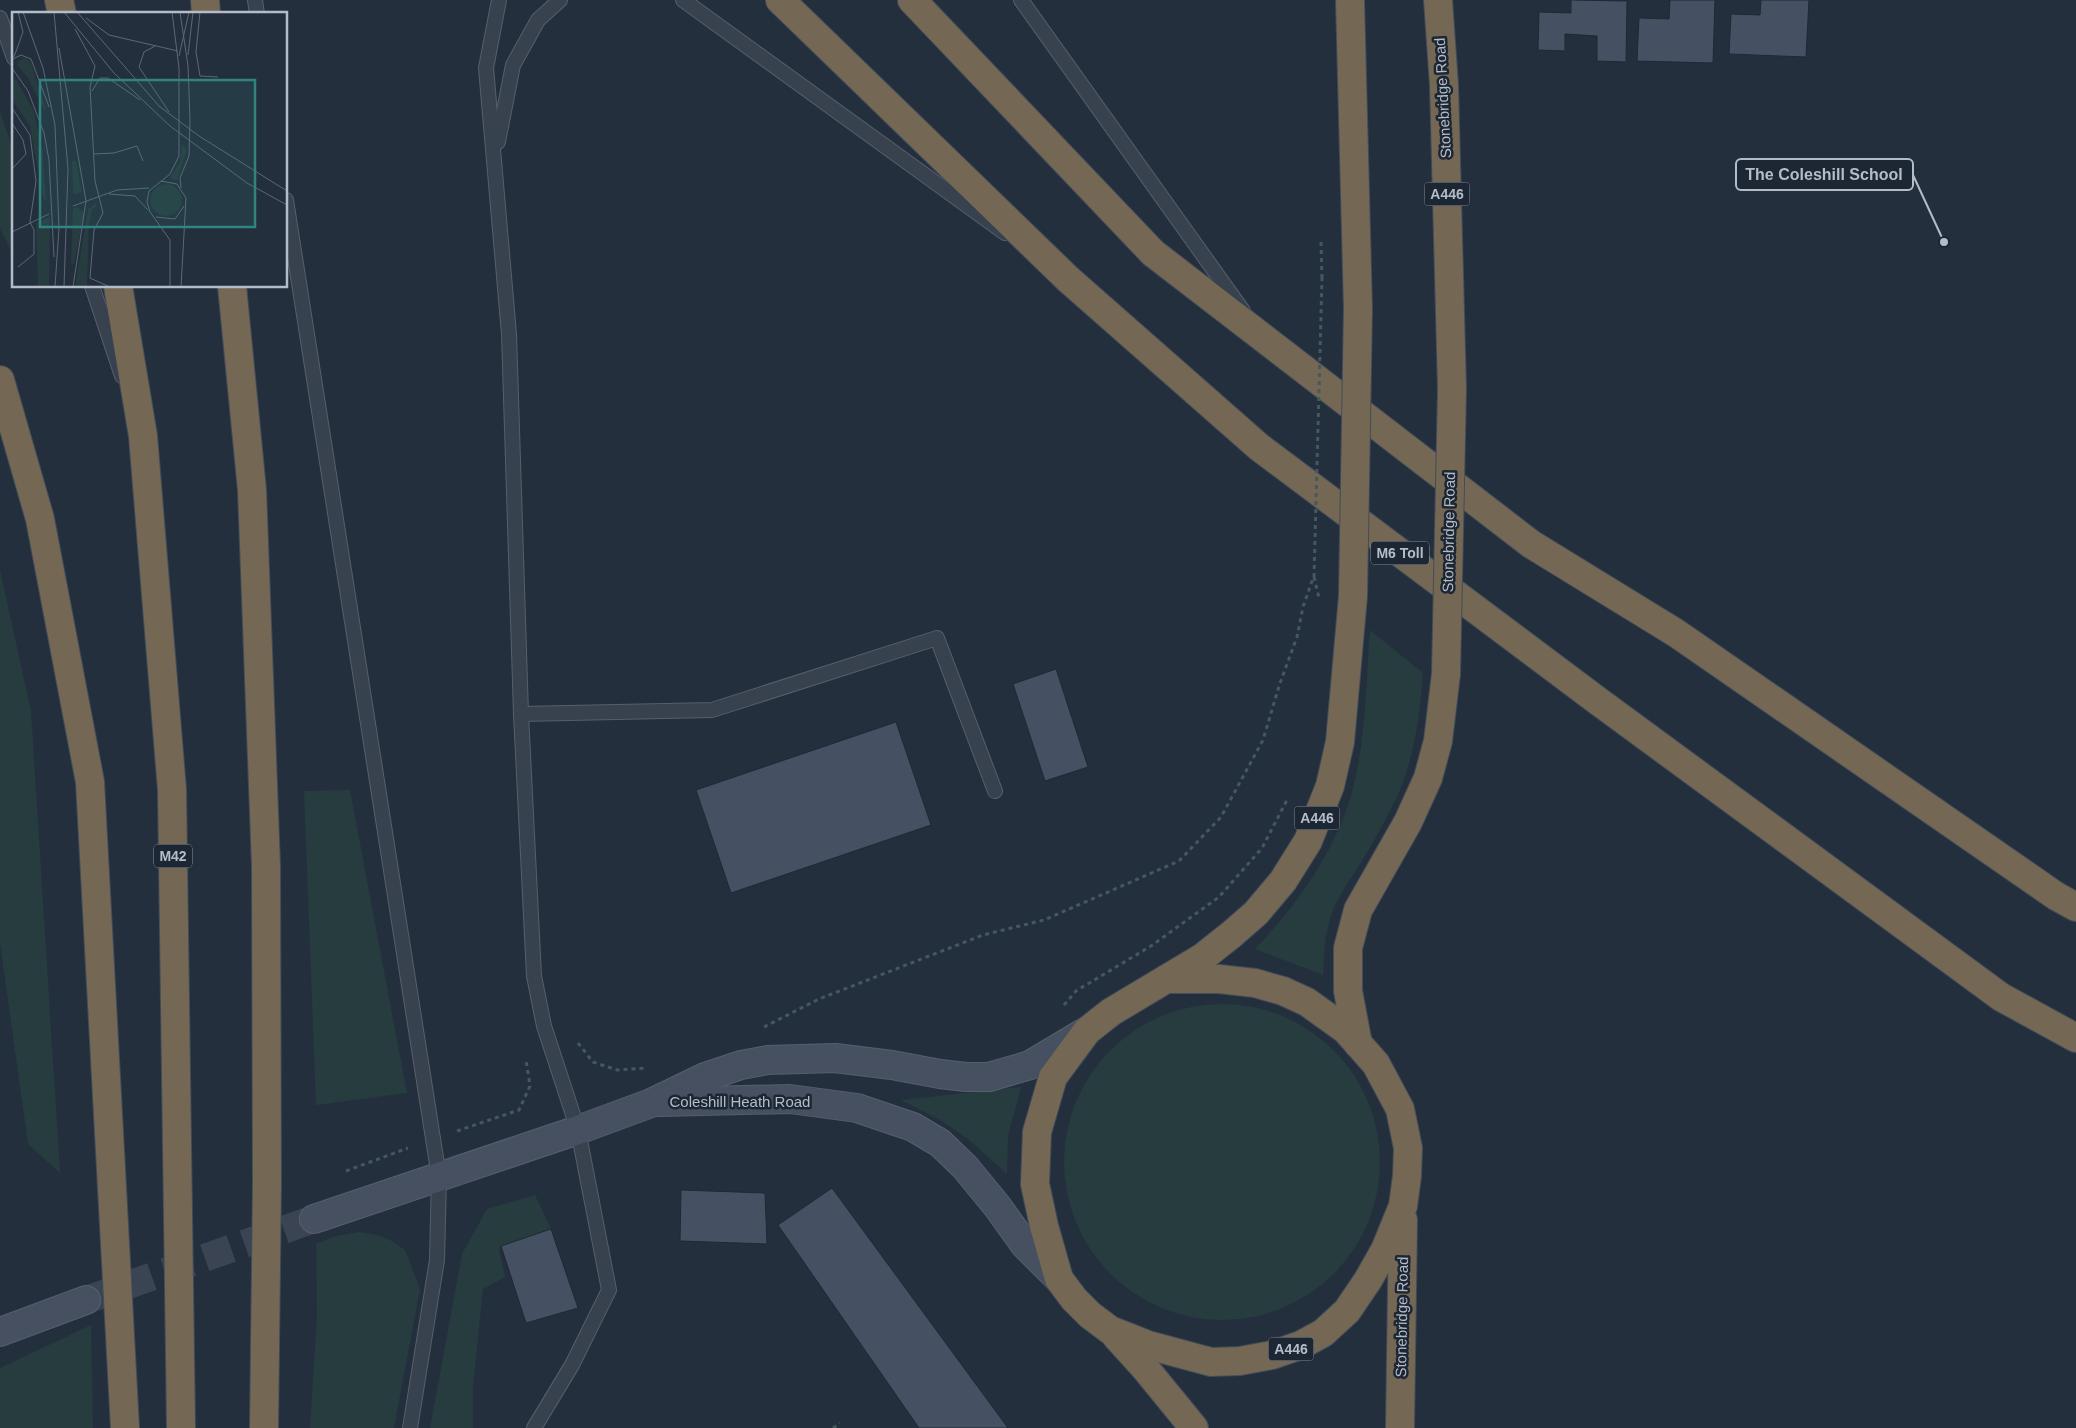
<svg xmlns="http://www.w3.org/2000/svg" width="2076" height="1428" viewBox="0 0 2076 1428" font-family="Arial,sans-serif">
<style>
.green{fill:#263c3f}
.building{fill:#455162;stroke:#1f2835}
.lines{fill:none;stroke-linecap:round;stroke-linejoin:round}
.secondary-tunnel{stroke:#3a4453;stroke-width:28;stroke-dasharray:28 14;stroke-linecap:butt}
.lane-casing{stroke:#565f6c;stroke-width:16}
.secondary-casing{stroke:#565f6c;stroke-width:30}
.highway-casing{stroke:#434c59;stroke-width:30}
.path{stroke:#44595c;stroke-width:3;stroke-dasharray:4 4;stroke-linecap:butt}
.lane{stroke:#38414e;stroke-width:14}
.secondary{stroke:#465061;stroke-width:28}
.highway{stroke:#746855;stroke-width:28}
.highway-bridge-casing{stroke:#434c59;stroke-width:30;stroke-linecap:butt}
.path-bridge{stroke:#44595c;stroke-width:3;stroke-dasharray:4 4;stroke-linecap:butt}
.highway-bridge{stroke:#746855;stroke-width:28}
.labels{text-anchor:middle;stroke-width:5;stroke-linejoin:round;paint-order:stroke}
.shield{fill:#1d2633;stroke:#878f9c;stroke-width:1}
.shield-label{font-size:14px;font-weight:bold;fill:#b4bcc9}
.street-label{font-size:15px;fill:#b4bcc9;stroke:#1d2633}
.inset-road{fill:none;stroke:#5e6776;stroke-width:1}
.view{fill:#308480;fill-opacity:0.15;stroke:#308480;stroke-width:2.5}
.inset-edge{fill:none;stroke:#b4bcc9;stroke-width:2.5}
.leader{fill:none;stroke:#b4bcc9;stroke-width:2}
.callout-dot{fill:#b4bcc9;stroke:#1d2633;stroke-width:2}
.callout{fill:#1d2633;stroke:#b4bcc9;stroke-width:2}
.callout-label{font-size:16px;text-anchor:middle;font-weight:bold;fill:#b4bcc9}
</style>
<rect width="100%" height="100%" fill="#242f3e"/>
<!-- green -->
<g class="green">
<polygon points="0,112 14,152 14,258 0,228"/>
<polygon points="0,570 31,711 60,1173 28,1144 0,943"/>
<path d="M1370 630 1423 673C1420 715 1414 761 1396 799 1386 818 1376 838 1365 856 1352 878 1335 898 1329 923 1324 940 1324 958 1323 975L1255 949C1297 905 1335 852 1352 792 1366 740 1366 683 1370 630Z"/>
<polygon points="350,790 407,1093 316,1105 304,791"/>
<circle cx="1222" cy="1162" r="158"/>
<polygon points="1021,1087 1008,1136 1007,1174 968,1139 940,1120 901,1100"/>
<polygon points="535,1195 551,1229 499,1248 505,1277 483,1289 473,1387 473,1428 430,1428 462,1254 487,1209"/>
<polygon points="359,1232 377,1235 392,1241 405,1250 420,1289 394,1428 310,1428 317,1315 316,1244 336,1236"/>
<polygon points="91,1325 93,1428 0,1428 0,1368"/>
</g>
<!-- building -->
<g class="building">
<polygon points="1571,0 1627,1 1626,62 1597,61 1597,36 1565,34 1565,51 1538,50 1539,12 1571,13"/>
<polygon points="1670,0 1715,0 1713,63 1637,61 1639,18 1669,19"/>
<polygon points="1761,0 1809,0 1806,57 1729,54 1731,14 1760,15"/>
<polygon points="1056,669 1088,767 1045,781 1013,684"/>
<polygon points="896,722 931,825 731,893 696,790"/>
<polygon points="832,1188 1008,1428 919,1428 778,1225"/>
<polygon points="681,1190 765,1193 767,1244 680,1241"/>
<polygon points="551,1229 578,1308 526,1323 501,1246"/>
</g>
<g class="lines">
<!-- secondary-tunnel -->
<polyline class="secondary-tunnel" points="86,1300 314,1219"/>
<defs>
<g id="lane">
<polyline points="255,0 257,14"/>
<polyline points="499,0 486,68 509,334 521,714 534,976 544,1026 578,1130 609,1290 572,1365 534,1428"/>
<polyline points="683,0 1005,233"/>
<polyline points="1021,0 1243,311"/>
<polyline points="0,18 14,58"/>
<polyline points="498,142 513,65 538,20 560,0"/>
<polyline points="286,200 439,1177 437,1260 410,1428"/>
<polyline points="92,286 122,376"/>
<polyline points="521,714 712,710 937,638 995,791"/>
</g>
<g id="secondary">
<polyline points="660,1102 790,1099 857,1108 913,1127 940,1143 965,1167 997,1206 1025,1245 1059,1279"/>
<polyline points="314,1219 578,1130 651,1103 705,1077 741,1065 768,1060 835,1058 892,1065 940,1074 966,1077 989,1077 1030,1065 1087,1031"/>
<polyline points="0,1332 86,1300"/>
</g>
<g id="highway">
<polyline points="59,0 62,14"/>
<polyline points="205,0 206,14"/>
<polyline points="780,0 1068,279 1259,447 1598,701 2001,997 2076,1038"/>
<polyline points="912,0 1153,253 1531,544 1676,633 2056,896 2076,907"/>
<polyline points="1350,0 1358,309"/>
<polyline points="1438,0 1444,85 1452,389"/>
<polyline points="118,286 143,436 172,790 181,1428"/>
<polyline points="232,286 252,490 266,866 267,1183 264,1428"/>
<polyline points="0,380 40,519 90,782 125,1428"/>
<polyline points="1166,979 1219,979 1255,983 1283,991 1307,1002 1346,1030 1376,1064 1400,1109 1408,1148 1407,1176 1403,1206 1385,1250 1368,1280 1347,1311 1323,1333 1301,1345 1272,1355 1240,1361 1211,1362 1148,1345 1110,1330 1090,1315 1074,1299 1059,1279 1044,1226 1035,1184 1037,1132 1053,1077 1087,1031 1111,1012 1203,957 1232,934 1256,913 1283,881 1308,841 1330,786 1340,742 1353,596"/>
<polyline points="1358,1044 1348,991 1348,948 1358,910 1408,822 1428,778 1438,741 1446,674"/>
<polyline points="1116,1336 1145,1368 1194,1428"/>
<polyline points="1400,1428 1403,1220"/>
</g>
</defs>
<!-- lane casing -->
<use href="#lane" class="lane-casing"/>
<!-- secondary casing -->
<use href="#secondary" class="secondary-casing"/>
<!-- highway casing -->
<use href="#highway" class="highway-casing"/>
<!-- path -->
<g class="path">
<polyline points="1321,242 1322,278"/>
<polyline points="1314,577 1319,598"/>
<polyline points="1064,1005 1076,991 1151,946 1219,897 1262,848 1287,800"/>
<polyline points="764,1027 819,999 983,935 1044,920 1179,861 1221,817 1263,740 1280,683 1297,637 1303,607 1313,578"/>
<polyline points="578,1043 593,1062 617,1070 646,1068"/>
<polyline points="457,1131 519,1110 530,1086 526,1060"/>
<polyline points="346,1171 408,1148"/>
<polyline points="833,1428 840,1423"/>
</g>
<!-- lane -->
<use href="#lane" class="lane"/>
<!-- secondary -->
<use href="#secondary" class="secondary"/>
<!-- highway -->
<use href="#highway" class="highway"/>
<defs>
<g id="highway-bridge">
<polyline points="1353,596 1358,309"/>
<polyline points="1446,674 1452,389"/>
</g>
</defs>
<!-- highway-bridge casing -->
<use href="#highway-bridge" class="highway-bridge-casing"/>
<!-- path-bridge -->
<polyline class="path-bridge" points="1314,577 1322,278"/>
<!-- highway-bridge -->
<use href="#highway-bridge" class="highway-bridge"/>
</g>
<g class="labels">
<!-- shield labels -->
<g class="shield">
<rect x="1424.5" y="182.5" width="45" height="23" rx="4"/>
<rect x="1371" y="541.5" width="58" height="23" rx="4"/>
<rect x="1294.5" y="806.5" width="45" height="23" rx="4"/>
<rect x="154" y="844.5" width="38" height="23" rx="4"/>
<rect x="1268.5" y="1337.5" width="45" height="23" rx="4"/>
</g>
<g class="shield-label">
<text x="1447" y="199">A446</text>
<text x="1400" y="558">M6 Toll</text>
<text x="1317" y="823">A446</text>
<text x="173" y="861">M42</text>
<text x="1291" y="1354">A446</text>
</g>
<!-- street labels -->
<g class="street-label">
<text transform="translate(1443 98) rotate(-93)" y="5">Stonebridge Road</text>
<text transform="translate(1449 532) rotate(-89)" y="5">Stonebridge Road</text>
<text x="740" y="1107">Coleshill Heath Road</text>
<text transform="translate(1402 1317) rotate(-89)" y="5">Stonebridge Road</text>
</g>
</g>
<!-- overview -->
<g transform="translate(12 12)">
<rect width="275" height="275" fill="#242f3e"/>
<path d="M13 46 18 49 34 97 32 98 16 66 6 54V49ZM4 67 22 99 31 141 34 189 31 186 18 114 0 87V69ZM170 133 175 137 165 169 158 166 168 150ZM60 149H64L70 181 61 182ZM138 188a16 16 0 1 1 32 0a16 16 0 1 1-32 0ZM84 191 85 195 80 197 77 211 75 275H63L76 197ZM65 195 72 201 62 252 59 251 61 196ZM38 205 37 275H26L24 211Z" fill="#263c3f"/>
<path class="inset-road" d="M11 0 31 56 43 113 47 216 43 275M42 0 56 157 52 275M52 0 102 61 158 114 235 171 275 193M65 0 147 94 187 124 275 179M168 0 176 54 178 108 177 144 168 166 169 176M188 0 184 40 188 64 206 65M74 6 97 23 166 39M63 17 83 54 78 75 83 169 91 201 82 218 78 266 98 275M143 34 132 40 127 55 157 100M47 36 74 189 61 275M176 43 181 0M167 44 177 0M2 45 11 20 6 0M1 47 9 43 19 47 37 95M0 56 16 79 32 121 37 148 42 245M80 79 88 66H96L128 88M0 96 18 123 24 169 18 210 22 218V242L6 255M0 111 11 128 14 142 0 157M82 142 102 141 125 134 131 149M149 169 165 172 174 186 169 275M97 182 123 184 136 198M61 194 105 178 137 176M144 205 163 207 172 194M0 220 37 202M158 275V228L138 200 135 190 137 179 158 162 167 144V56L160 0"/>
<path class="view" d="M28 68H243V215H28Z"/>
<rect width="275" height="275" class="inset-edge"/>
</g>
<!-- callouts -->
<path class="leader" d="M1944 242L1913 175"/>
<circle class="callout-dot" cx="1944" cy="242" r="5"/>
<rect class="callout" x="1736" y="159" width="177" height="31" rx="5"/>
<g class="callout-label">
<text x="1824" y="180">The Coleshill School</text>
</g>
</svg>
